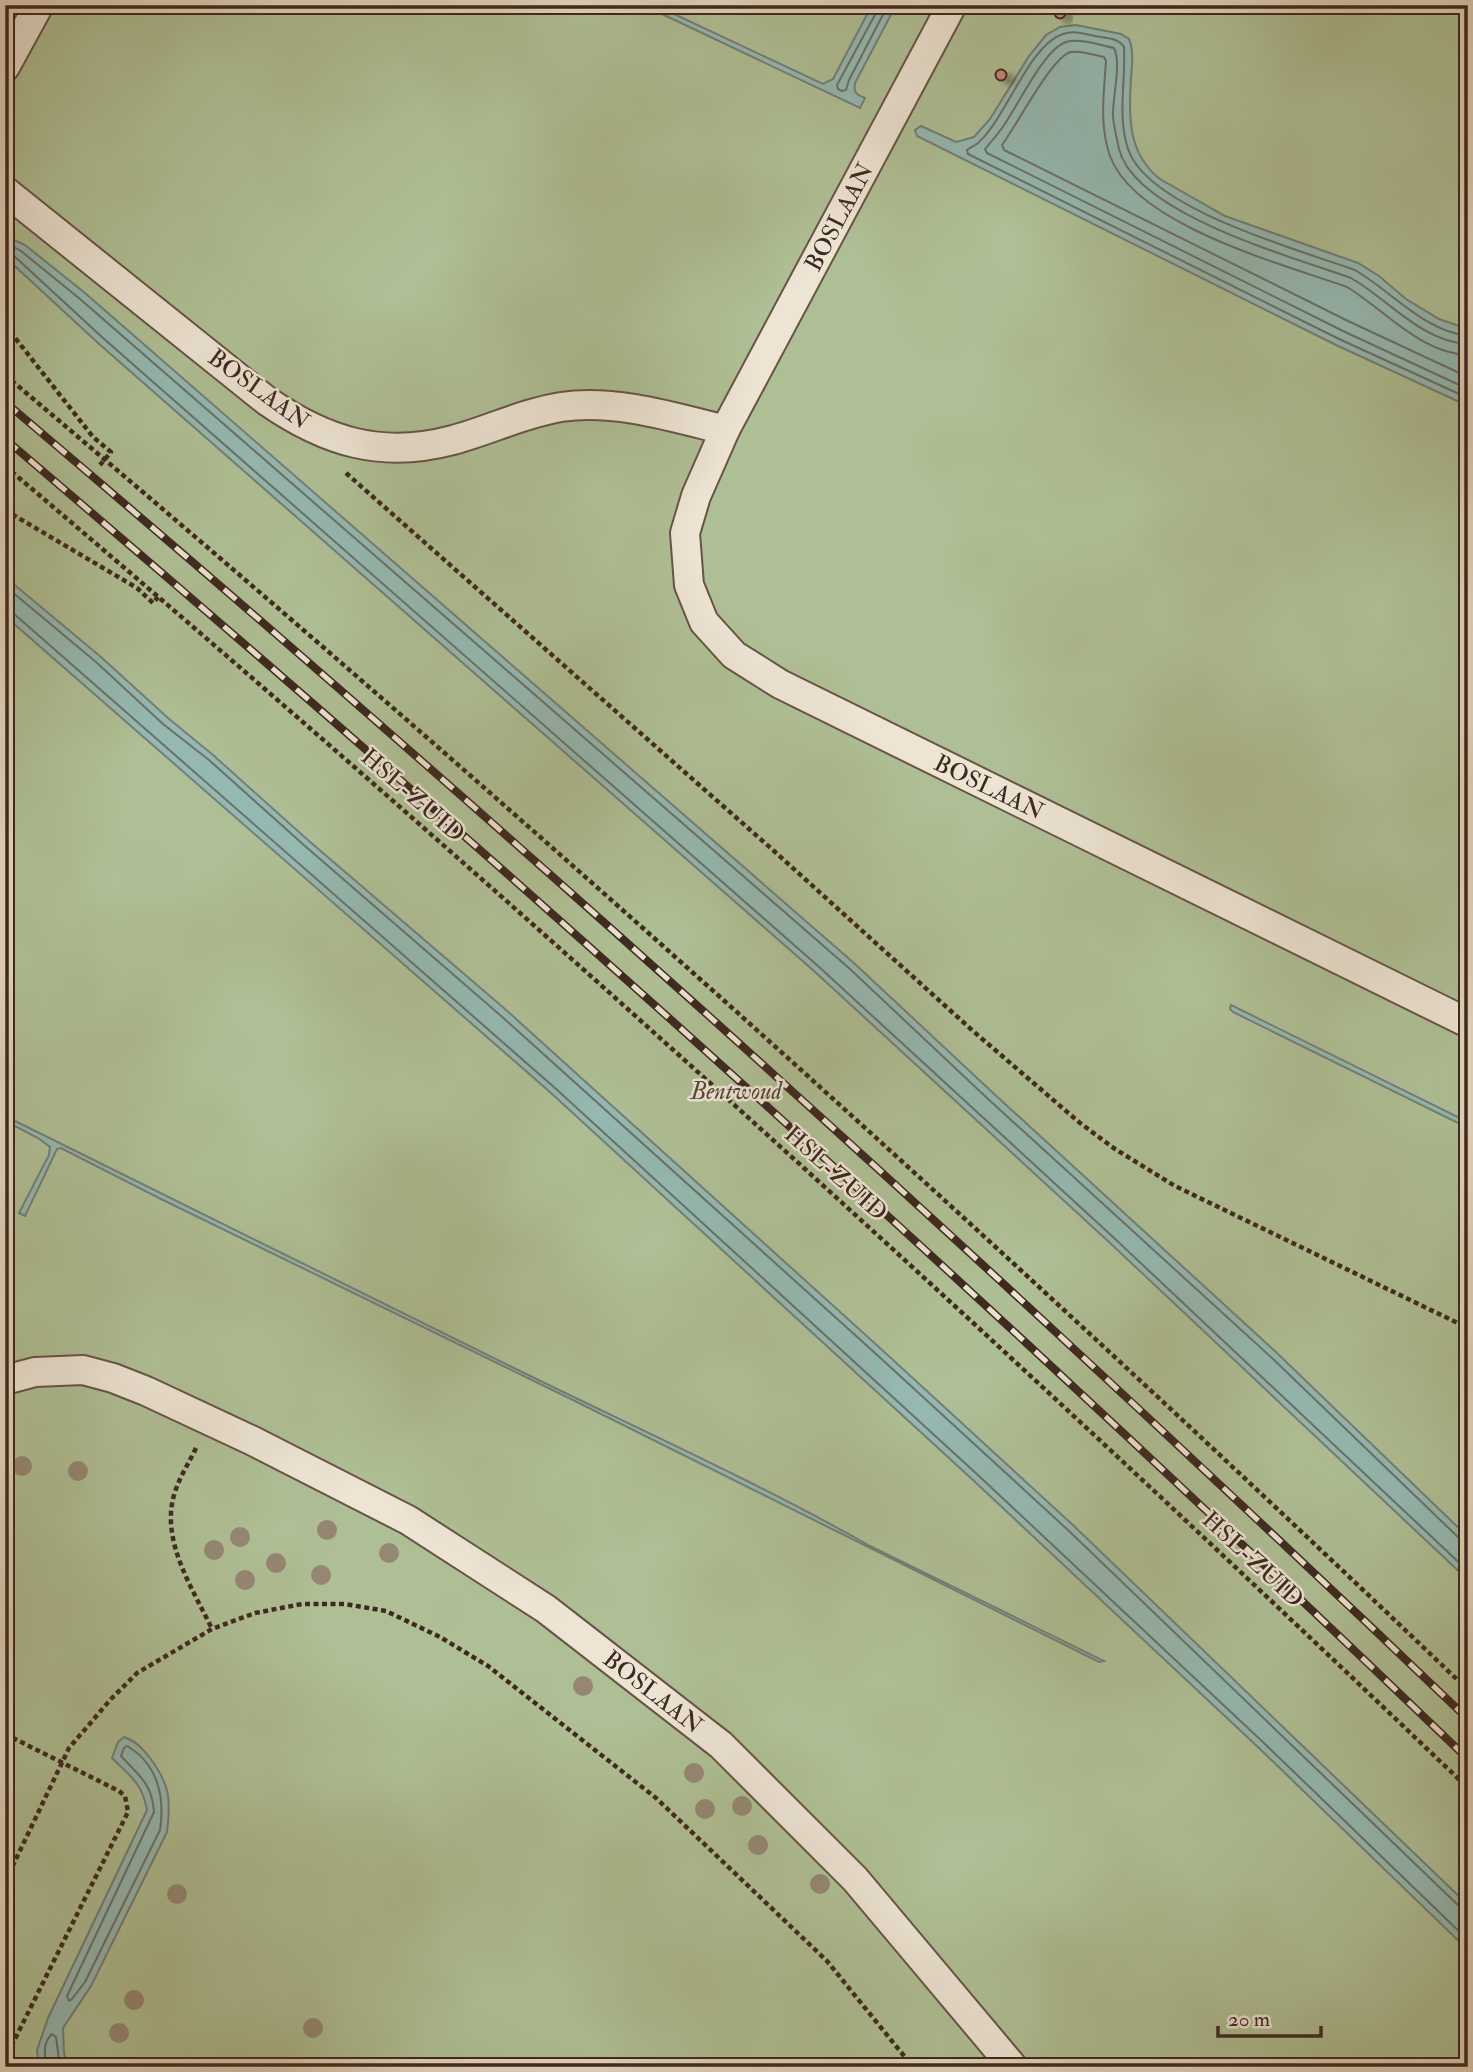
<svg xmlns="http://www.w3.org/2000/svg" width="1473" height="2072" viewBox="0 0 1473 2072" font-family="'IM FELL Double Pica',serif">
<style>
.green{fill:#afbf95;stroke:#76745a;stroke-width:2}
.water{fill:#95b9b2;stroke:#727f78;stroke-width:2}
.lines{fill:none;stroke-linecap:round;stroke-linejoin:round}
.shore{stroke:#697169;stroke-width:2}
.building{fill:#cc8880;stroke:#3d2920;stroke-width:2;filter:url(#shadow)}
.street-casing{stroke:#675447;stroke-width:32}
.path{stroke:#3d2920;stroke-width:4.5;stroke-dasharray:5 3.5;stroke-linecap:butt}
.street{stroke:#ede4d4;stroke-width:28}
.rail-casing{stroke:#3d2920;stroke-width:8}
.rail{stroke:#ede4d4;stroke-width:5;stroke-dasharray:16;stroke-linecap:butt}
.tree{fill:#958773}
.labels{text-anchor:middle;stroke-width:5;stroke-linejoin:round;paint-order:stroke}
.street-label{font-size:24px;fill:#3d2920;stroke:#ede4d4}
.park-label{font-size:24px;font-style:italic;fill:#544737;stroke:#ede4d4}
</style>
<defs>
<filter id="shadow"><feDropShadow dx="8" dy="4.5" stdDeviation="2" flood-color="#0004"/></filter>
</defs>
<rect width="100%" height="100%" fill="#e4d6bd"/>
<filter id="stains"><feTurbulence type="fractalNoise" baseFrequency=".00286" numOctaves="4"/><feColorMatrix values="0 0 0 0 .2 0 0 0 0 .09 0 0 0 0 .02 0 0 0 .5 -.17"/></filter>
<radialGradient id="worn" r=".72"><stop offset=".6" stop-color="#630" stop-opacity="0"/><stop offset="1" stop-color="#630" stop-opacity=".3"/></radialGradient>
<!-- green -->
<polygon class="green" points="52,5 1468,5 1468,2067 9,2067 5,2061 5,93"/>
<!-- water -->
<g class="water">
<path d="M643 5H655L823 84 833 79 872 5H896L855 83C853 93 857 95 865 98L860 108Z"/>
<path d="M1076 25 1121 34 1129 39C1134 51 1132 65 1131 78 1129 116 1127 153 1160 179L1225 216 1358 263 1379 276 1406 299 1439 319 1468 329V406L1336 345 917 136 915 130 921 126 956 142 974 137 990 119 1029 56 1046 35 1060 27Z"/>
<polygon points="10,238 25,245 85,293 855,964 992,1092 1277,1353 1468,1537 1468,1580 1109,1242 814,971 98,343 5,257 5,240"/>
<polygon points="5,577 101,657 168,718 213,755 309,841 505,1009 880,1348 1074,1526 1468,1905 1468,1950 1260,1749 974,1481 551,1093 5,616"/>
<polygon points="1231,1005 1468,1122 1468,1128 1233,1012 1230,1009"/>
<path d="M5 1116C175 1201 345 1286 516 1369 634 1427 755 1481 870 1546L1104 1661 1099 1662 577 1402 161 1199 61 1148 57 1149 25 1216 19 1213 49 1155 50 1147 38 1138 5 1121Z"/>
<path d="M124 1737C136 1741 142 1748 150 1758 170 1785 171 1799 167 1832L91 1986 63 2028 64 2053 68 2067H39L37 2050 48 2018 147 1810C142 1783 131 1777 112 1758L118 1742Z"/>
</g>
<g class="lines">
<!-- shore -->
<g class="shore">
<polyline points="878,5 877,11 837,85 838,89 842,91 846,90 849,80 888,5"/>
<polyline points="5,246 12,246 21,251 80,299 850,969 987,1098 1272,1358 1460,1539 1468,1542"/>
<polyline points="5,253 13,255 103,338 818,966 1113,1237 1468,1571"/>
<path d="M1468 336C1424 331 1391 291 1355 270 1299 250 1147 208 1128 149 1117 115 1126 81 1124 47 1119 38 1106 38 1095 36 1085 34 1074 30 1063 34 1030 44 1006 117 980 141 977 145 971 147 967 150L968 154 1339 339 1468 398"/>
<path d="M1468 344C1422 342 1388 299 1351 278 1293 257 1135 214 1119 149 1117 139 1114 127 1113 117 1112 98 1122 64 1114 48 1100 45 1080 38 1066 42 1043 50 1017 108 1002 128 997 135 991 142 985 149L987 153 1343 331 1468 389"/>
<path d="M1468 355C1420 353 1385 310 1347 287 1282 264 1135 225 1110 156 1099 125 1104 93 1106 61L1104 57C1094 55 1080 50 1071 52 1052 56 1016 127 1002 145L1004 150 1348 321 1468 377"/>
<polyline points="5,586 96,662 163,724 209,760 305,846 500,1015 875,1353 1069,1531 1460,1907 1468,1909"/>
<polyline points="5,611 13,613 555,1088 979,1476 1265,1744 1468,1940"/>
<path d="M127 1746C158 1764 165 1797 160 1830L85 1982 72 1999 69 2001 67 1996 154 1812C152 1783 139 1776 121 1756L124 1748Z"/>
<path d="M46 2067C45 2055 42 2043 52 2034L56 2037 60 2067"/>
</g>
</g>
<!-- building -->
<g class="building">
<circle cx="1060" cy="13" r="5.5"/>
<circle cx="1001" cy="75" r="5.5"/>
</g>
<g class="lines">
<defs>
<g id="street">
<polyline points="952,5 725,430 696,496 685,533 689,585 704,622 734,655 780,684 1468,1023"/>
<polyline points="5,67 39,5"/>
<path d="M5 191 267 401C326 442 382 459 453 440 490 430 524 413 561 407 615 399 673 417 725 430"/>
<polyline points="5,1380 35,1372 83,1370 113,1378 146,1391 251,1440 408,1520 546,1609 721,1745 855,1879 1013,2067"/>
</g>
</defs>
<!-- street casing -->
<use href="#street" class="street-casing"/>
<!-- path -->
<g class="path">
<polyline points="5,325 93,437 111,452 100,465"/>
<path d="M5 375C506 798 994 1236 1468 1690"/>
<path d="M5 466C506 891 993 1333 1468 1788"/>
<polyline points="346,473 774,851 973,1031 1080,1123 1115,1149 1175,1186 1468,1328"/>
<polyline points="5,510 137,588 153,603 158,597"/>
<path d="M196 1448C189 1463 180 1476 175 1492 159 1539 193 1589 212 1629"/>
<polyline points="5,1734 119,1791 125,1796 128,1812 5,2059"/>
<polyline points="5,1882 69,1748 111,1699 137,1673 212,1629 255,1613 302,1604 345,1604 386,1611 440,1637 488,1666 656,1798 827,1961 913,2067"/>
</g>
<!-- street -->
<use href="#street" class="street"/>
<defs>
<g id="rail">
<path d="M5 402C506 826 993 1266 1468 1719"/>
<path d="M5 439C506 864 994 1304 1468 1759"/>
</g>
</defs>
<!-- rail casing -->
<use href="#rail" class="rail-casing"/>
<!-- rail -->
<use href="#rail" class="rail"/>
</g>
<!-- trees -->
<g class="tree">
<circle cx="22" cy="1466" r="10"/>
<circle cx="78" cy="1471" r="10"/>
<circle cx="327" cy="1530" r="10"/>
<circle cx="240" cy="1537" r="10"/>
<circle cx="214" cy="1550" r="10"/>
<circle cx="389" cy="1553" r="10"/>
<circle cx="276" cy="1563" r="10"/>
<circle cx="321" cy="1575" r="10"/>
<circle cx="245" cy="1580" r="10"/>
<circle cx="583" cy="1686" r="10"/>
<circle cx="694" cy="1773" r="10"/>
<circle cx="742" cy="1806" r="10"/>
<circle cx="705" cy="1809" r="10"/>
<circle cx="758" cy="1845" r="10"/>
<circle cx="820" cy="1884" r="10"/>
<circle cx="177" cy="1894" r="10"/>
<circle cx="134" cy="2000" r="10"/>
<circle cx="313" cy="2028" r="10"/>
<circle cx="119" cy="2033" r="10"/>
</g>
<g class="labels">
<!-- street labels -->
<g class="street-label">
<text transform="translate(839 217) rotate(-62)" y="8">BOSLAAN</text>
<text transform="translate(259 389) rotate(36)" y="8">BOSLAAN</text>
<text transform="translate(989 787) rotate(26)" y="8">BOSLAAN</text>
<text transform="translate(413 795) rotate(41)" y="8">HSL-ZUID</text>
<text transform="translate(836 1173) rotate(42)" y="8">HSL-ZUID</text>
<text transform="translate(1253 1559) rotate(43)" y="8">HSL-ZUID</text>
<text transform="translate(653 1692) rotate(38)" y="8">BOSLAAN</text>
</g>
<!-- park labels -->
<g class="park-label">
<text x="736" y="1099">Bentwoud</text>
</g>
</g>
<!-- margin -->
<rect width="1473" height="2072" fill="none" stroke="#e4d6bd" stroke-width="28"/>
<rect x="7" y="7" width="1459" height="2058" fill="none" stroke="#3d2920" stroke-width="3.5"/>
<rect x="14" y="14" width="1445" height="2044" fill="none" stroke="#3d2920" stroke-width="2"/>
<!-- scale -->
<path d="M1218 2026v10h103v-10" fill="none" stroke="#3d2920" stroke-width="3.5"/>
<text x="1228" y="2026" font-size="21" fill="#3d2920" stroke="#ede4d4" stroke-width="5" paint-order="stroke">20 m</text>
<rect width="100%" height="100%" filter="url(#stains)"/>
<rect width="100%" height="100%" fill="url(#worn)"/>
</svg>
